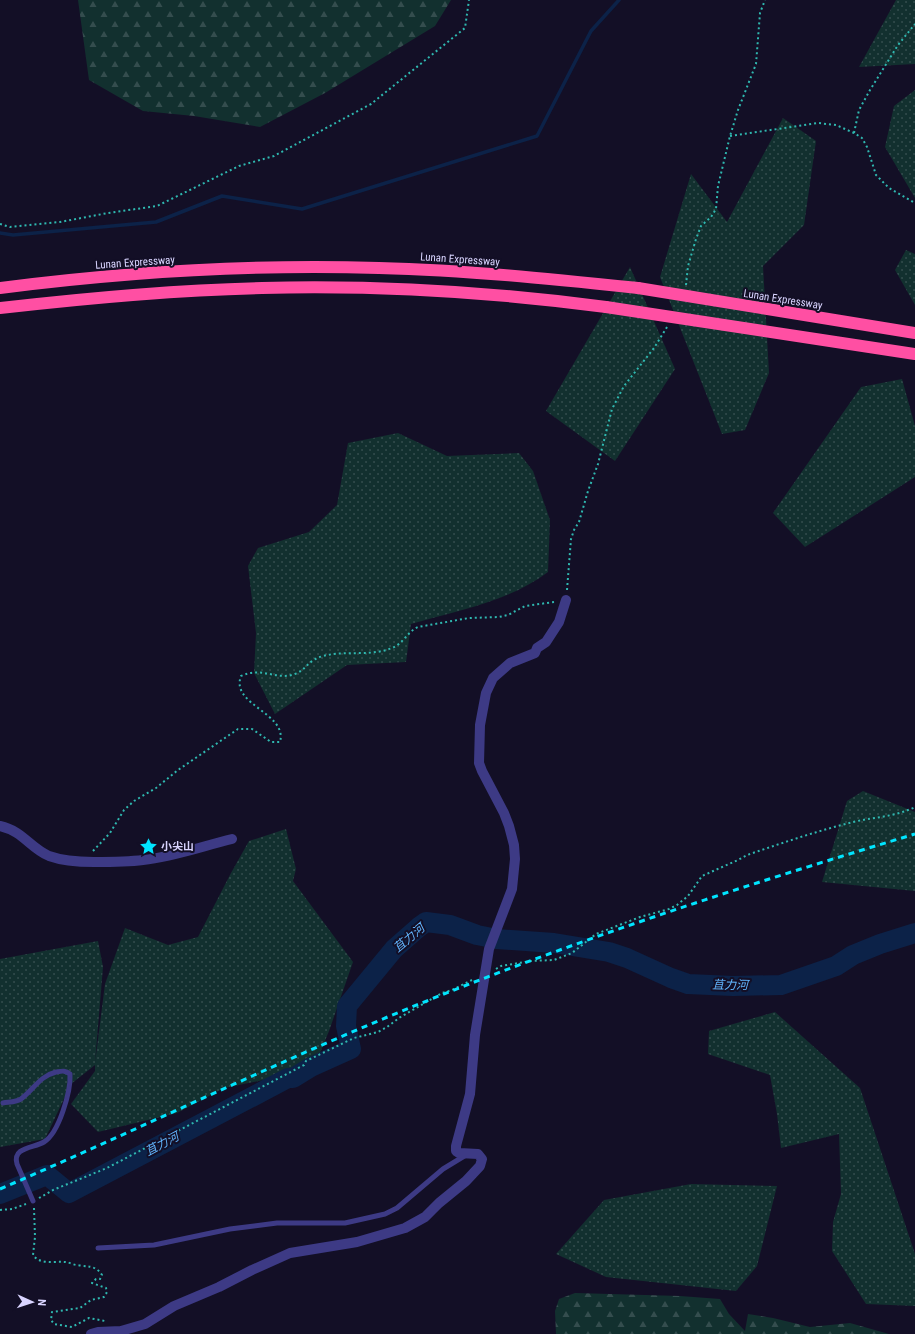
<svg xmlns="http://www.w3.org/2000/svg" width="915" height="1334" viewBox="0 0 915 1334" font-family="'Roboto Condensed','Noto Sans SC',sans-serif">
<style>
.grass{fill:url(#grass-dots)}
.forest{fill:url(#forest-firs)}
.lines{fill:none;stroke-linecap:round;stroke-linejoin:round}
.stream{stroke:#0c2248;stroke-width:3.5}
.river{stroke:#0c2248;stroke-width:20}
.path{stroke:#2fb8b0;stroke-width:2;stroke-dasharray:2 3;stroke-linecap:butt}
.service{stroke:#3d3a85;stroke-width:5}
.minor{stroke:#3d3a85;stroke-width:10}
.motorway{stroke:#ff4fa3;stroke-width:12}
.rail{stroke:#00e5ff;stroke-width:3;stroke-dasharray:6 5;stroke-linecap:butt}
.motorway-bridge{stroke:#ff4fa3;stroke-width:12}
.labels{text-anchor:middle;stroke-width:4;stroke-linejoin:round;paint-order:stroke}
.street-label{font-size:11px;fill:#d9d4ff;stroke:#130f26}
.poi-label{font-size:11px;font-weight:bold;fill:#d9d4ff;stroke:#130f26;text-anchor:start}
.water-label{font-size:12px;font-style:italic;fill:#62b6ff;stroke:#130f26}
</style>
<defs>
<pattern id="grass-dots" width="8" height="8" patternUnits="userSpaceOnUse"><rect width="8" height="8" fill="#12302f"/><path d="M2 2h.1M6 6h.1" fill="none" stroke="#344d4e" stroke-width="1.8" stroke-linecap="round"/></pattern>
<pattern id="forest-firs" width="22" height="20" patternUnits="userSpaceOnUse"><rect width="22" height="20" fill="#12302f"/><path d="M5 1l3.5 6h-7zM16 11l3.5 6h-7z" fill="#344d4e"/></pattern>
</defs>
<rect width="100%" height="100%" fill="#130f26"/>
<!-- grass -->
<g class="grass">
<polygon points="896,0 915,0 915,64 859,67"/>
<polygon points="915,90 915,198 885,147 894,106"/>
<polygon points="783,118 816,141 804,225 763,266 769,373 745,430 722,434 660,277 691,174 727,222"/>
<polygon points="906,250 915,254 915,305 895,270"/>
<polygon points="630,267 675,369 615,461 546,411"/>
<polygon points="902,379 915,426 915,477 805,547 773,513 861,387"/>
<path d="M398 433 447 456 519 453 533 471 550 520 548 572C508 602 459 610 411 624L406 662 347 665 275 714 254 673 256 633 248 566 258 548 309 532 337 505 348 443Z"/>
<polygon points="863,791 915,812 915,891 822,882 847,801"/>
<polygon points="286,829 296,869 293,881 353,962 329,1031 313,1070 224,1088 177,1113 98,1132 71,1104 95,1071 95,1065 71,1084 45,1139 0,1147 0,959 98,941 103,967 95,1063 105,984 125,928 168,945 198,937 231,873 249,841"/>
<polygon points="775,1012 860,1088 915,1254 915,1306 866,1304 832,1251 833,1222 841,1194 839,1134 781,1148 777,1114 770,1075 708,1054 709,1031"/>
<polygon points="691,1184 777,1186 757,1266 736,1291 606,1277 556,1254 604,1200"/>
</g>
<!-- forest -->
<g class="forest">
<polygon points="78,0 451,0 435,26 325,93 260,127 194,116 143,111 89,80"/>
<polygon points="575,1293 680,1296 720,1299 729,1314 745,1331 748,1314 773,1318 810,1327 850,1323 889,1334 556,1334 555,1311 559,1299"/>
</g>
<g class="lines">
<!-- stream -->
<polyline class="stream" points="0,233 13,235 156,222 222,196 302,209 537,136 591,31 619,0"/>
<!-- river -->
<polyline class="river" points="0,1194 47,1175 69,1193 288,1078 293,1078 311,1067 351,1049 346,1026 347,1006 394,949 419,927 426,922 450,925 477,935 497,939 554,943 609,952 627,958 671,978 688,984 733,986 781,985 836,966 853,955 880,944 915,933"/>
<!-- path -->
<g class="path">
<polyline points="854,133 859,110 870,90 898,45 915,24"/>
<polyline points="730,136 818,123 836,125 854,133 862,138 867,147 876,175 889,188 915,203"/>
<polyline points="0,224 10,227 60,222 108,213 157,206 239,166 274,156 371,104 465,28 469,0"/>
<polyline points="686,285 688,266 696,239 701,226 711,217 716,209 718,186 730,136 738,110 756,64 760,13 765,0"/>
<polyline points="567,590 571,539 574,530 579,522 588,491 598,464 612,409 624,386 654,348 667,327"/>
<path d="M93 851 110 833 124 810 134 801 156 788 178 770 238 729H252L271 742H280C288 713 230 705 241 676 262 666 277 681 295 674 306 670 308 660 323 656 345 650 370 657 392 648 403 644 408 631 418 627L469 618 499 617 508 615 525 606 554 602"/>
<path d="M496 969 501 966 531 961 554 960 572 953 596 934 640 917 669 909 677 905 688 896 702 876 738 860 747 855C782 843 817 831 853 822 874 817 895 817 915 807"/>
<polyline points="39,1198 53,1190 107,1168 304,1065 306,1061 354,1038 378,1032 387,1027 399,1018 442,993 452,990 474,979"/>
<path d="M34 1208 35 1237 33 1255C40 1265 54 1261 65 1262 69 1262 73 1265 77 1265 87 1267 96 1265 102 1275L100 1279H96L92 1283 106 1288 107 1292 104 1297 91 1300 80 1308 52 1312 51 1320 54 1324 72 1327 89 1318 105 1321"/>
<polyline points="0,1210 12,1209 26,1204"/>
</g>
<!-- service -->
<g class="service">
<path d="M3 1103C9 1102 17 1102 21 1099 34 1089 40 1076 56 1072 62 1071 65 1070 70 1074 71 1091 59 1133 44 1142 34 1148 12 1147 17 1164L33 1201"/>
<polyline points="98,1248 154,1245 230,1229 277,1223 345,1223 385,1214 397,1208 443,1169 466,1155"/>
</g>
<!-- minor -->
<g class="minor">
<path d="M0 826C23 831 30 848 49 856 63 861 79 862 94 862 110 862 127 862 143 860 173 857 203 846 232 839"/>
<polyline points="91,1334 98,1332 121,1331 145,1324 174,1306 219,1287 252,1270 290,1253 357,1242 405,1228 425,1217 439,1203 466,1181 480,1166 482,1159 478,1154 459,1153 456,1151 456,1146 470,1094 475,1035 489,949 512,889 515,859 514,845 509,826 504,813 482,771 479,763 480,725 486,693 493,678 510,663 535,653 537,648 546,642 559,622 566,600"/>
</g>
<!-- motorway -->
<g class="motorway">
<path d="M0 288C125 272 252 264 379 268 466 270 552 279 638 288"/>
<path d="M0 308C87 298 174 290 262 288 377 285 492 292 606 307"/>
</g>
<!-- rail -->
<path class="rail" d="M0 1189C135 1131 266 1067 402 1011 569 942 742 886 915 834"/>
<!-- motorway-bridge -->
<g class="motorway-bridge">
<polyline points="638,288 915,333"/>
<polyline points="606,307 915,354"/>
</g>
</g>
<!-- icons -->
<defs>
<symbol id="sight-bare" viewBox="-9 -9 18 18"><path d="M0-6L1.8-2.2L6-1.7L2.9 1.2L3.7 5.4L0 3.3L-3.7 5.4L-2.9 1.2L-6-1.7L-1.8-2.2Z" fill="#00e5ff" stroke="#130f26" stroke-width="2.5" paint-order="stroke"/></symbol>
</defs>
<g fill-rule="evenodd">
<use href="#sight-bare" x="136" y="834" width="25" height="25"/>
</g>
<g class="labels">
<!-- street labels -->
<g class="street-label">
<text transform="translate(460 259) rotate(4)" y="4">Lunan Expressway</text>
<text transform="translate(135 262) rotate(-4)" y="4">Lunan Expressway</text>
<text transform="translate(783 299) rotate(9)" y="4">Lunan Expressway</text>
</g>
<!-- poi labels -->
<g class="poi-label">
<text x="161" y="850">小尖山</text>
</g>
<!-- water labels -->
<g class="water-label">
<text transform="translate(409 938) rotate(-40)" y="4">苴力河</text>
<text transform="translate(730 985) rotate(1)" y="4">苴力河</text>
<text transform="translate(162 1144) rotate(-28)" y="4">苴力河</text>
</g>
</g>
<!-- north arrow -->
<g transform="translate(32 1302) rotate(93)" stroke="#130f26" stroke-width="3" paint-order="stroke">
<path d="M0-3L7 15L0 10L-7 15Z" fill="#d9d4ff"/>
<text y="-6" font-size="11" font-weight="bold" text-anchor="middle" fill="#d9d4ff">N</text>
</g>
</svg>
